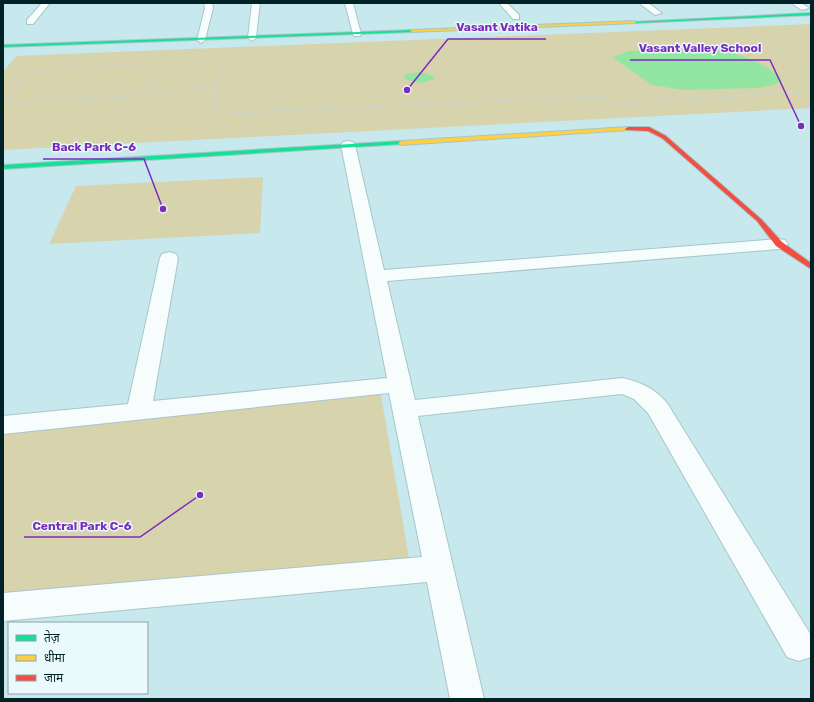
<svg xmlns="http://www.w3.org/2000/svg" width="814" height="702" viewBox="0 0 814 702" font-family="Rubik,'Noto Sans Devanagari',sans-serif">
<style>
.green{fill:#d7d3ad}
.water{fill:#92e6a2}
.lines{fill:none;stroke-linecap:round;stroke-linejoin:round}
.lane-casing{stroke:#a7c6c9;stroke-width:2}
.street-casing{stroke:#a7c6c9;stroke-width:2}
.fast-casing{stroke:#a7c6c9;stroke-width:2}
.slow-casing{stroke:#a7c6c9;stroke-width:2}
.jam-casing{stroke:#a7c6c9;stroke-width:2}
.path-far1{stroke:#cbd6d9;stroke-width:1;stroke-dasharray:1.5 1;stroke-linecap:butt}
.path{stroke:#cbd6d9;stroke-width:1.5;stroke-dasharray:2 1;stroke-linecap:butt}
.lane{fill:#f7fcfc;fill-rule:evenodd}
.street{fill:#f7fcfc;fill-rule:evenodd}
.fast{fill:#16e098;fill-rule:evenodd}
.slow{fill:#ffcf43;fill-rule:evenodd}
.jam{fill:#f24e42;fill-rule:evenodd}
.leader{fill:none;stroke:#7b2cbf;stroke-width:1.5}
.callout-dot{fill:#7b2cbf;stroke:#eaf9fb;stroke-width:1.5}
.callout-label{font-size:12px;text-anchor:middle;font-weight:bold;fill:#7b2cbf;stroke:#eaf9fb;stroke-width:3;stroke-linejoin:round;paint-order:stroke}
</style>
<rect width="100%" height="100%" fill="#c7e9ed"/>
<!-- green -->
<g class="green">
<polygon points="811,24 811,108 3,150 3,72 16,56"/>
<polygon points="263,177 260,233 49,244 76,186"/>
<polygon points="380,390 410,564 3,605 3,426"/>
</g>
<!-- water -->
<g class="water">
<path d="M714 48C737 54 767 62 782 80L774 85 758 88 683 90 652 85 612 57 629 51Z"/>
<polygon points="420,72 434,76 434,79 421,83 404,79 406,74"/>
</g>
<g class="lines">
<defs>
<g id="lane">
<polygon points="42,3 50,3 33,24 27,24 27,20"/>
<polygon points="204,3 212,3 213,8 205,40 201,43 197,40 205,8"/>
<polygon points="252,3 260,3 256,38 252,41 248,38"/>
<polygon points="345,3 353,3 361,34 360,36 354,36 353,34"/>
<polygon points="499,3 507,3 519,15 519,19 513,19"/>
<polygon points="639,3 648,3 662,13 655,15"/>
<polygon points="791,3 801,3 809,8 802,10"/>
</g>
<path id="street" d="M348 141 353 142 355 145 384 270 779 239 785 240 788 244 785 248 779 249 387 281 415 400 622 378C641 382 654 388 667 403L811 635V657L799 661 787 657 648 413 634 399 622 394 418 416 484 699H450L427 582 3 621V593L422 557 389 393 3 434V416L128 404 160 258 162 254 169 252 176 254 178 258 153 401 387 378 341 145 343 142Z"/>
<g id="fast">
<polygon points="811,13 811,15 635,23 633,22"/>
<polygon points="413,30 412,32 3,47 3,45"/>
<polygon points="401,141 403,142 403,144 3,169 3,165"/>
</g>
<g id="slow">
<polygon points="635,21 636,23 412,32 410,31 412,30"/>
<polygon points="628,127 631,129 630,130 401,145 398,143 401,141"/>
</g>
<polygon id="jam" points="628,127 649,127 666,136 761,219 782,242 811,263 811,269 776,246 757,221 662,138 648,131 626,130 625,129"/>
</defs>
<!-- lane casing -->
<use href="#lane" class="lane-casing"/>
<!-- street casing -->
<use href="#street" class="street-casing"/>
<!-- fast casing -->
<use href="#fast" class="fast-casing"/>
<!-- slow casing -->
<use href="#slow" class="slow-casing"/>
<!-- jam casing -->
<use href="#jam" class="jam-casing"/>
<!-- path-far1 -->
<g class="path-far1">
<polyline points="758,38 811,68"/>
<polyline points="555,46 582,78"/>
<polyline points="24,78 28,73 34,71 134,64 149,68 152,71 150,78"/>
<polyline points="218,78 224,62 234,60"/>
</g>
<!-- path -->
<g class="path">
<polyline points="25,77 9,97 16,102 132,96 146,91"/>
<polyline points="218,77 213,108 235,113 597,96 609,101 623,103 811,91"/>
<polyline points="581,77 597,96"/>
<polyline points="146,91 150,77"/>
<polyline points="146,91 216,88"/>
</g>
<!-- lane -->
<use href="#lane" class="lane"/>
<!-- street -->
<use href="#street" class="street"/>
<!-- fast -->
<use href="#fast" class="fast"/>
<!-- slow -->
<use href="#slow" class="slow"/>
<!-- jam -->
<use href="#jam" class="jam"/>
</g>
<!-- callouts -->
<path class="leader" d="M407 90L448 39H546M801 126L770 60H630M163 209L144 159H43M200 495L140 537H24"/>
<g class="callout-dot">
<circle cx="407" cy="90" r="4"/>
<circle cx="801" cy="126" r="4"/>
<circle cx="163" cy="209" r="4"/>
<circle cx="200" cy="495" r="4"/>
</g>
<g class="callout-label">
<text x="497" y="31">Vasant Vatika</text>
<text x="700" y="52">Vasant Valley School</text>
<text x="94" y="151">Back Park C-6</text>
<text x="82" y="530">Central Park C-6</text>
</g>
<!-- border -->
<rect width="814" height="702" fill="none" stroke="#002226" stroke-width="8"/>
<!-- legend -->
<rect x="8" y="622" width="140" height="72" fill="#eaf9fb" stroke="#8ca3a6"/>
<rect x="16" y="635" width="20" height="6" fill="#16e098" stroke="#8ca3a6"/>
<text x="44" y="642" font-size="12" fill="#002226">तेज़</text>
<rect x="16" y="655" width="20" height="6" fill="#ffcf43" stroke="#8ca3a6"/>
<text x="44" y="662" font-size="12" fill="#002226">धीमा</text>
<rect x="16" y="675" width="20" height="6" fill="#f24e42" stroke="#8ca3a6"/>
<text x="44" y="682" font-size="12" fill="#002226">जाम</text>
</svg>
